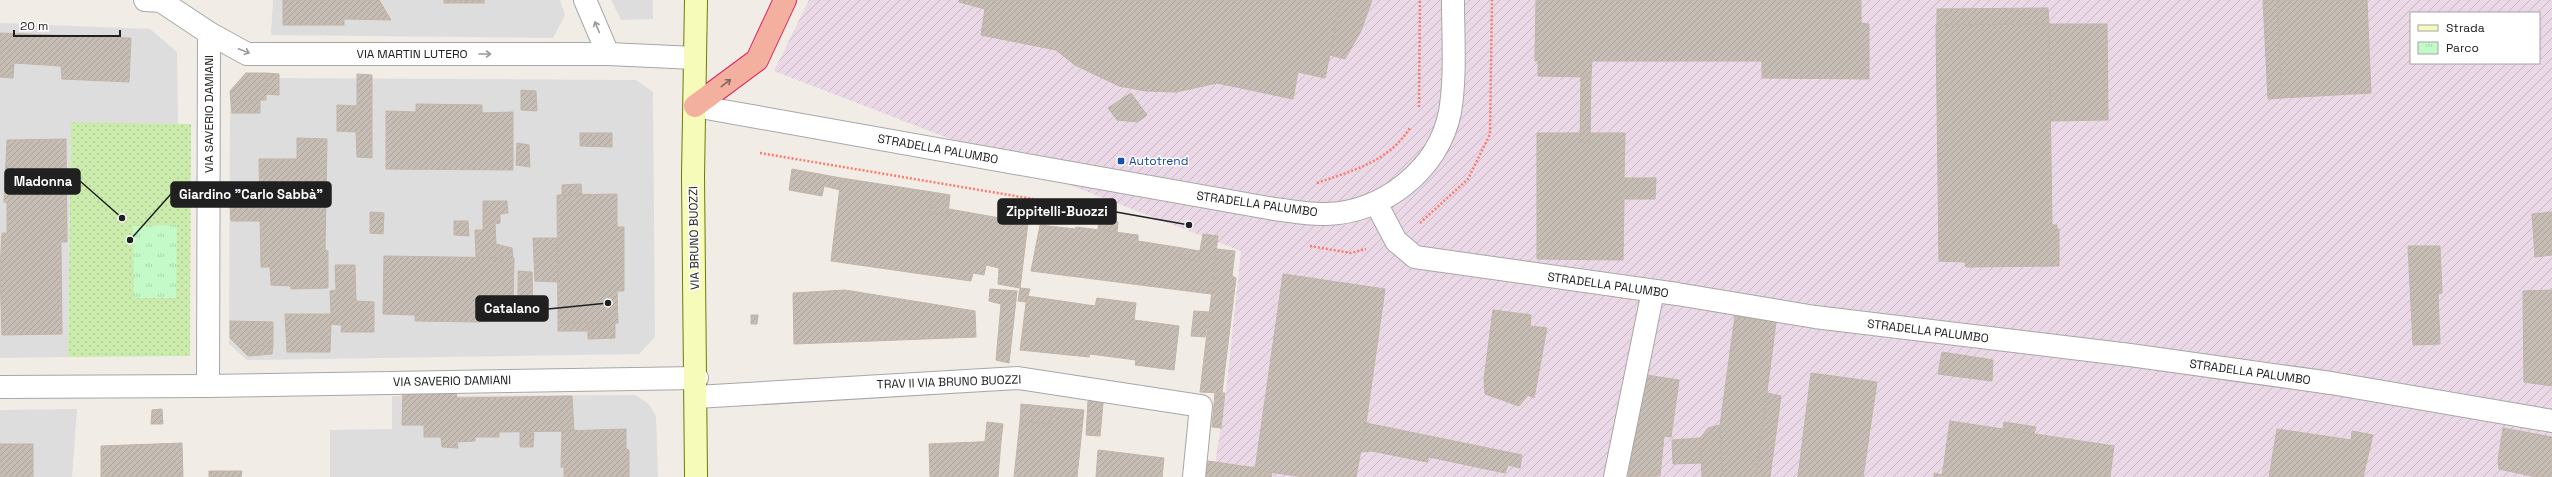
<svg xmlns="http://www.w3.org/2000/svg" width="2552" height="477" viewBox="0 0 2552 477" font-family="'Space Grotesk',sans-serif">
<style>
.residential{fill:#dedddd}
.industrial{fill:url(#industrial-furrows);fill-rule:evenodd}
.grass{fill:url(#grass-dots)}
.park{fill:url(#park-tufts)}
.building{fill:url(#building-hatch);stroke:#c3b4a8}
.lines{fill:none;stroke-linecap:round;stroke-linejoin:round}
.minor-casing{stroke:#a7a7a7;stroke-width:24}
.secondary-casing{stroke:#6e7b03;stroke-width:24}
.trunk-casing{stroke:#de2463;stroke-width:24}
.path{stroke:#fc7b6c;stroke-width:2.5;stroke-dasharray:2 2;stroke-linecap:butt}
.minor{stroke:#fff;stroke-width:22}
.secondary{stroke:#f7fbba;stroke-width:22}
.trunk{stroke:#f3b09e;stroke-width:22}
.oneway{stroke:#9b9b9b}
.oneway2{stroke:#8a685f}
.transit-dot{fill:#1a4fb4;stroke:#fff;stroke-width:1.5}
.labels{text-anchor:middle;stroke-width:3;stroke-linejoin:round;paint-order:stroke}
.street-label{font-size:12px;fill:#202020;stroke:#fff}
.transit-label{font-size:12px;fill:#164399;stroke:#fff;text-anchor:start}
.leader{fill:none;stroke:#202020;stroke-width:1.5}
.callout-dot{fill:#202020;stroke:#fff;stroke-width:1.5}
.callout{fill:#202020;stroke:#202020;stroke-width:1.5}
.callout-label{font-size:13px;text-anchor:middle;font-weight:bold;fill:#fff}
</style>
<defs>
<pattern id="industrial-furrows" width="10" height="10" patternUnits="userSpaceOnUse"><rect width="10" height="10" fill="#ead8e6"/><path d="M-1 1l2-2M0 10L10 0M9 11l2-2" fill="none" stroke="#c8b9c5"/></pattern>
<pattern id="grass-dots" width="8" height="8" patternUnits="userSpaceOnUse"><rect width="8" height="8" fill="#cbebac"/><path d="M2 2h.1M6 6h.1" fill="none" stroke="#aec994" stroke-width="1.8" stroke-linecap="round"/></pattern>
<pattern id="park-tufts" width="24" height="20" patternUnits="userSpaceOnUse"><rect width="24" height="20" fill="#c3fac8"/><path d="M3 7l-1-3M5 7V3M7 7l1-3M15 17l-1-3M17 17v-4M19 17l1-3" fill="none" stroke="#a7d6ac"/></pattern>
<pattern id="building-hatch" width="6" height="6" patternUnits="userSpaceOnUse"><rect width="6" height="6" fill="#c6bdb5"/><path d="M-1 1l2-2M0 6l6-6M5 7l2-2" fill="none" stroke="#aaa29b"/></pattern>
</defs>
<rect width="100%" height="100%" fill="#f1ede6"/>
<!-- residential -->
<g class="residential">
<polygon points="273,0 560,0 565,15 553,38 271,35"/>
<polygon points="611,0 653,0 653,19 621,20"/>
<polygon points="0,23 150,29 177,52 178,124 71,122 68,357 0,358"/>
<polygon points="245,78 636,80 653,92 655,337 639,354 247,360 229,344 230,96"/>
<polygon points="635,395 649,404 656,416 658,477 330,477 330,430 392,429 392,396"/>
<polygon points="77,409 72,477 0,477 0,410"/>
</g>
<!-- industrial -->
<path class="industrial" d="M809 0H2552V477H1213L1225 400 1241 251 774 71ZM2411 13H2539V63H2411Z"/>
<!-- grass -->
<polygon class="grass" points="71,122 191,124 190,356 68,357"/>
<!-- park -->
<polygon class="park" points="177,225 176,298 134,298 133,226"/>
<!-- building -->
<g class="building">
<polygon points="283,0 379,0 391,20 344,19 344,25 283,25"/>
<rect x="444" y="0" width="40" height="3"/>
<polygon points="959,0 1341,0 1325,78 1298,72 1293,99 1217,83 1176,92 1146,91 1119,86 1075,65 1056,50 981,35 985,9 959,2"/>
<polygon points="1341,0 1372,0 1361,31 1345,59 1330,55"/>
<polygon points="1536,0 1861,0 1861,23 1869,24 1869,79 1762,78 1762,61 1592,61 1591,77 1538,76 1538,61 1535,61"/>
<polygon points="2263,0 2277,0 2282,98 2268,99"/>
<polygon points="2277,0 2367,0 2371,93 2282,98"/>
<polygon points="2048,8 2049,24 1937,25 1937,9"/>
<polygon points="2049,24 2052,225 2057,225 2057,229 2059,229 2059,266 1966,267 1965,262 1939,261 1936,25"/>
<polygon points="2049,24 2107,24 2108,120 2051,121"/>
<polygon points="0,33 131,38 129,82 62,79 61,66 14,63 13,78 0,77"/>
<polygon points="246,73 266,73 266,100 231,101 230,91"/>
<polygon points="266,73 279,74 279,95 266,94"/>
<polygon points="357,74 372,75 372,158 357,157 356,132 337,131 337,105 357,106"/>
<polygon points="1581,77 1591,77 1590,142 1580,142"/>
<polygon points="521,90 536,91 537,111 521,110"/>
<polygon points="1131,93 1147,115 1138,122 1117,120 1108,108"/>
<polygon points="260,100 260,113 232,113 231,101"/>
<polygon points="416,104 482,105 482,113 513,112 513,170 386,169 386,111 416,112"/>
<polygon points="580,133 612,133 612,147 580,146"/>
<polygon points="1537,133 1580,133 1580,142 1590,142 1590,133 1625,133 1624,178 1656,178 1655,199 1624,199 1623,260 1537,259"/>
<polygon points="297,138 327,139 325,250 328,251 328,288 291,289 291,286 271,285 270,267 261,267 259,159 297,159"/>
<polygon points="66,139 67,242 61,242 62,334 2,335 0,271 2,233 7,233 7,203 4,202 7,140"/>
<polygon points="517,143 529,145 530,167 516,165"/>
<polygon points="792,169 841,178 840,190 824,186 822,196 789,190"/>
<polygon points="841,178 932,192 930,213 948,214 949,209 1028,223 1020,288 998,284 999,268 986,265 984,275 973,273 971,281 831,261"/>
<polygon points="581,184 582,195 562,195 562,185"/>
<polygon points="932,192 950,195 948,214 930,213"/>
<polygon points="617,194 617,227 624,227 624,291 617,291 618,323 558,323 557,195"/>
<polygon points="483,201 507,201 508,213 500,214 500,223 495,224 496,244 512,248 513,258 476,257 475,230 483,230"/>
<polygon points="230,205 260,205 261,221 231,221"/>
<polygon points="370,212 384,213 383,234 370,233"/>
<polygon points="2552,212 2552,255 2535,257 2532,214"/>
<polygon points="1099,218 1118,222 1117,233 1098,229"/>
<polygon points="454,221 468,221 469,236 454,235"/>
<polygon points="1040,225 1075,229 1076,227 1138,235 1138,241 1182,248 1180,257 1198,261 1203,234 1218,236 1211,294 1031,271"/>
<polygon points="533,238 557,238 558,282 535,281"/>
<polygon points="2408,246 2440,246 2442,293 2438,294 2440,344 2413,345"/>
<polygon points="1182,248 1200,251 1198,261 1180,257"/>
<polygon points="1217,249 1235,251 1232,276 1236,278 1222,393 1200,392"/>
<polygon points="384,256 514,258 513,316 480,315 480,322 415,321 415,315 383,314"/>
<polygon points="335,265 355,265 356,301 374,302 374,332 341,332 342,325 331,324 330,352 287,352 285,314 331,314 330,291 336,290"/>
<polygon points="518,271 532,272 533,315 518,315"/>
<polygon points="1283,274 1385,289 1366,423 1356,477 1304,477 1255,470"/>
<polygon points="1020,288 1030,289 1026,302 1018,301"/>
<polygon points="990,289 1017,291 1009,363 996,360 1001,304 989,301"/>
<polygon points="845,290 975,311 976,337 794,344 793,293"/>
<polygon points="2552,290 2552,386 2524,382 2523,291"/>
<polygon points="1027,296 1095,306 1097,298 1136,303 1134,320 1179,326 1174,370 1135,365 1136,360 1090,354 1089,357 1020,350"/>
<polygon points="1493,310 1531,315 1530,326 1547,328 1534,398 1528,395 1519,406 1485,394 1484,379"/>
<polygon points="1194,311 1209,312 1205,337 1191,336"/>
<polygon points="751,315 758,315 757,324 751,324"/>
<polygon points="1735,316 1776,322 1756,477 1725,477 1722,470 1720,425"/>
<polygon points="230,321 273,322 273,346 248,346 248,356 230,338"/>
<polygon points="615,322 615,338 588,339 588,323"/>
<polygon points="558,323 588,323 587,331 558,331"/>
<polygon points="248,346 273,346 272,354 248,356"/>
<polygon points="1942,352 1993,360 1992,381 1938,374"/>
<polygon points="1811,373 1877,382 1863,477 1798,477"/>
<polygon points="1646,375 1679,380 1671,437 1664,436 1660,476 1628,477"/>
<polygon points="403,389 456,390 457,398 572,396 574,431 499,432 499,437 475,437 475,441 457,442 458,448 442,447 441,437 424,437 424,425 402,425"/>
<polygon points="1215,393 1225,393 1221,428 1212,427"/>
<polygon points="1767,393 1781,396 1770,477 1756,477"/>
<polygon points="1088,401 1103,403 1100,436 1086,435"/>
<polygon points="1021,404 1052,407 1050,424 1020,421"/>
<polygon points="1052,407 1084,410 1077,477 1014,477 1020,421 1050,424"/>
<polygon points="162,409 163,424 151,424 152,410"/>
<polygon points="1950,421 2114,446 2110,477 1942,477"/>
<polygon points="987,422 1003,424 1001,441 985,441"/>
<polygon points="2004,422 2036,427 2034,434 2003,429"/>
<polygon points="1366,423 1522,455 1520,468 1508,465 1505,473 1429,457 1427,462 1372,451 1360,452"/>
<polygon points="1720,425 1722,470 1725,477 1702,477 1700,438 1708,428"/>
<polygon points="2503,428 2552,437 2552,477 2536,477 2499,469 2498,460"/>
<polygon points="626,429 626,449 629,450 629,477 564,477 564,467 561,467 562,431"/>
<polygon points="2277,429 2351,440 2352,431 2373,435 2363,477 2269,477"/>
<polygon points="520,432 534,433 533,447 520,447"/>
<polygon points="1700,438 1701,463 1673,464 1672,440"/>
<polygon points="1001,441 998,477 930,477 929,444"/>
<polygon points="182,443 183,477 101,477 101,446"/>
<rect x="0" y="444" width="33" height="33"/>
<polygon points="1098,450 1164,458 1162,477 1096,477"/>
<polygon points="1208,461 1256,468 1255,470 1272,473 1271,477 1206,477"/>
<polygon points="209,471 242,471 241,477 209,477"/>
<polygon points="1934,473 1943,475 1942,477 1934,477"/>
</g>
<g class="lines">
<defs>
<g id="minor">
<polyline points="145,0 161,1 209,33 247,54 608,54 695,58"/>
<polyline points="585,0 608,54"/>
<path d="M695 106 1274 209C1291 211 1309 215 1326 214 1383 213 1439 169 1450 112 1456 76 1453 37 1453 0"/>
<polyline points="1376,203 1396,241 1415,257 1677,294 1815,317 2130,355 2331,383 2552,421"/>
<polyline points="208,386 209,33"/>
<polyline points="0,387 208,386 697,378"/>
<polyline points="696,397 1018,378 1201,406 1194,477"/>
<polyline points="1615,477 1653,291"/>
</g>
<polyline id="secondary" points="696,0 693,176 696,477"/>
<polyline id="trunk" points="695,106 757,60 785,0"/>
</defs>
<!-- minor casing -->
<use href="#minor" class="minor-casing"/>
<!-- secondary casing -->
<use href="#secondary" class="secondary-casing"/>
<!-- trunk casing -->
<use href="#trunk" class="trunk-casing"/>
<!-- path -->
<g class="path">
<polyline points="1419,107 1420,0"/>
<polyline points="760,153 1051,202"/>
<path d="M1317 183C1354 170 1388 162 1410 128"/>
<polyline points="1420,223 1468,179 1490,134 1492,0"/>
<polyline points="1310,246 1351,253 1366,249"/>
</g>
<!-- minor -->
<use href="#minor" class="minor"/>
<!-- secondary -->
<use href="#secondary" class="secondary"/>
<!-- trunk -->
<use href="#trunk" class="trunk"/>
</g>
<!-- one-way arrows -->
<defs><path id="oneway-shaft" d="M-6 0H5M1.5-3L5.5 0L1.5 3" fill="none" stroke-width="1.6" stroke-linecap="round" stroke-linejoin="round"/></defs>
<g class="oneway">
<use href="#oneway-shaft" transform="translate(597 27) rotate(-113)"/>
<use href="#oneway-shaft" transform="translate(244 51) rotate(22)"/>
<use href="#oneway-shaft" transform="translate(485 54)"/>
</g>
<use class="oneway2" href="#oneway-shaft" transform="translate(726 83) rotate(-37)"/>
<!-- markers -->
<rect class="transit-dot" x="1117" y="157" width="8" height="8" rx="2"/>
<g class="labels">
<!-- street labels -->
<g class="street-label">
<text x="412" y="58">VIA MARTIN LUTERO</text>
<text transform="translate(209 114) rotate(-90)" y="4">VIA SAVERIO DAMIANI</text>
<text transform="translate(938 149) rotate(10)" y="4">STRADELLA PALUMBO</text>
<text transform="translate(1257 204) rotate(8)" y="4">STRADELLA PALUMBO</text>
<text transform="translate(694 238) rotate(-91)" y="4">VIA BRUNO BUOZZI</text>
<text transform="translate(1608 285) rotate(8)" y="4">STRADELLA PALUMBO</text>
<text transform="translate(1928 331) rotate(7)" y="4">STRADELLA PALUMBO</text>
<text transform="translate(2250 372) rotate(8)" y="4">STRADELLA PALUMBO</text>
<text transform="translate(452 381) rotate(-1)" y="4">VIA SAVERIO DAMIANI</text>
<text transform="translate(949 382) rotate(-2)" y="4">TRAV II VIA BRUNO BUOZZI</text>
</g>
<!-- transit labels -->
<g class="transit-label">
<text x="1129" y="165">Autotrend</text>
</g>
</g>
<!-- callouts -->
<path class="leader" d="M122 218L80 181M130 240L171 194M1189 225L1116 212M608 303L548 309"/>
<g class="callout-dot">
<circle cx="122" cy="218" r="4"/>
<circle cx="130" cy="240" r="4"/>
<circle cx="1189" cy="225" r="4"/>
<circle cx="608" cy="303" r="4"/>
</g>
<g class="callout">
<rect x="5" y="169" width="75" height="25" rx="4"/>
<rect x="171" y="182" width="160" height="25" rx="4"/>
<rect x="998" y="199" width="118" height="25" rx="4"/>
<rect x="476" y="296" width="72" height="25" rx="4"/>
</g>
<g class="callout-label">
<text x="43" y="186">Madonna</text>
<text x="251" y="199">Giardino "Carlo Sabbà"</text>
<text x="1057" y="216">Zippitelli-Buozzi</text>
<text x="512" y="313">Catalano</text>
</g>
<!-- legend -->
<rect x="2410" y="12" width="130" height="52" fill="#ffffff" stroke="#a6a6a6"/>
<rect x="2418" y="25" width="20" height="6" fill="#f7fbba" stroke="#a6a6a6"/>
<text x="2446" y="32" font-size="12" fill="#202020">Strada</text>
<rect x="2418" y="42" width="20" height="12" fill="url(#park-tufts)" stroke="#a6a6a6"/>
<text x="2446" y="52" font-size="12" fill="#202020">Parco</text>
<!-- scale -->
<path d="M14 30v6h106v-6" fill="none" stroke="#202020" stroke-width="2"/>
<text x="20" y="30" font-size="12" fill="#202020" stroke="#ffffff" stroke-width="3" paint-order="stroke">20 m</text>
</svg>
